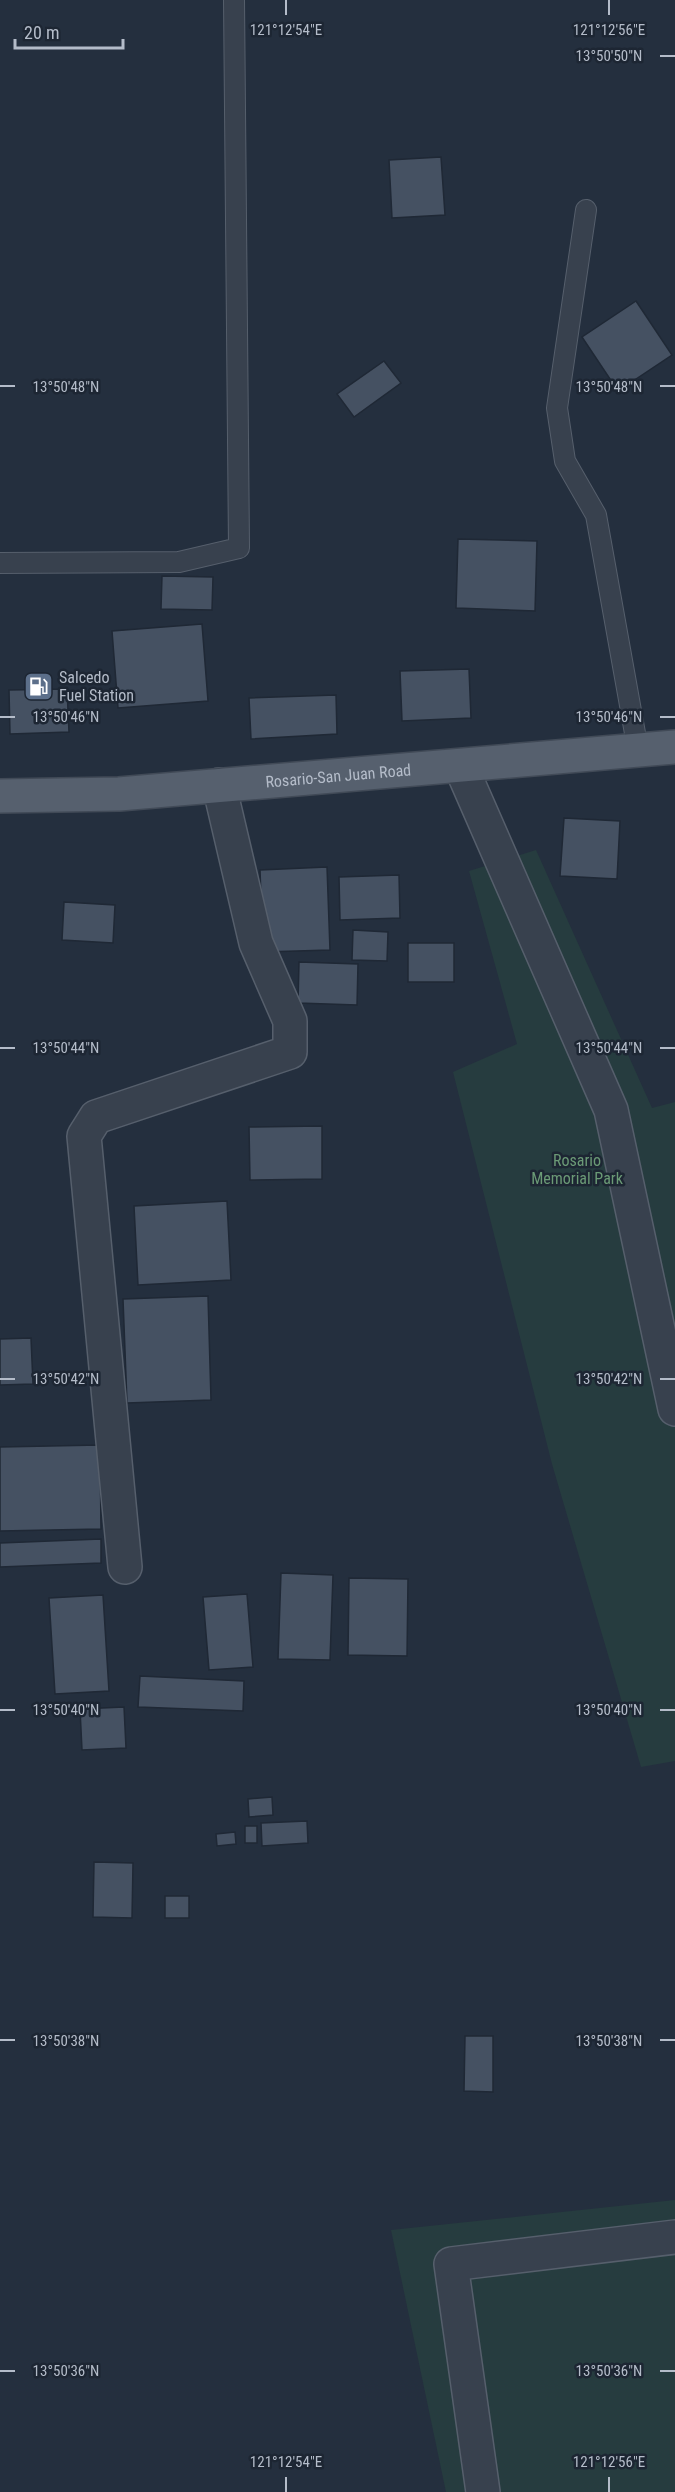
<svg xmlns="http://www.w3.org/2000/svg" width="675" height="2492" viewBox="0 0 675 2492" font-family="'Roboto Condensed',sans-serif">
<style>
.green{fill:#263c3f}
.building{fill:#455162;stroke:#1f2835;stroke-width:1.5}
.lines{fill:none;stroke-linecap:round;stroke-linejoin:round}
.service-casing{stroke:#565f6c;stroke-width:22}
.minor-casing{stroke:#565f6c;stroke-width:36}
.primary-casing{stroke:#414a57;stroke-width:36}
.service{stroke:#38414e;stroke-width:20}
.minor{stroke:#38414e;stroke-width:33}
.primary{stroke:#56606e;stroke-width:33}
.ticks{fill:none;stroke:#b4bcc9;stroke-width:2}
.labels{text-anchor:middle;stroke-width:5;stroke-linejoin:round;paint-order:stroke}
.poi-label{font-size:16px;fill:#b4bcc9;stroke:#1d2633;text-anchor:start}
.street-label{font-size:16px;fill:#b4bcc9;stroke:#1d2633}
.park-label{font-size:16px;fill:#6b9a76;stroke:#1d2633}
.ticks-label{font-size:15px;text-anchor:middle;fill:#b4bcc9;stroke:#1d2633;stroke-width:5;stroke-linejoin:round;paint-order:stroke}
</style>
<rect width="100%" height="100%" fill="#242f3e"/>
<!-- green -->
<g class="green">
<polygon points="536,850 652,1108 675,1102 675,1761 641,1767 552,1464 453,1072 517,1044 469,871"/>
<polygon points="675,2200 675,2492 446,2492 391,2230"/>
</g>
<!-- building -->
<g class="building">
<polygon points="441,157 445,215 392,218 389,160"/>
<polygon points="636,301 672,355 618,391 582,337"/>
<polygon points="384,361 401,383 354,417 337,394"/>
<polygon points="458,539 537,541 535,611 456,608"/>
<polygon points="162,576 213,577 212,610 161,609"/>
<polygon points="202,624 208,701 118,708 112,631"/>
<polygon points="469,669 471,718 402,721 400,671"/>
<polygon points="67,689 69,732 10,734 9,690"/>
<polygon points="336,695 337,734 251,739 249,698"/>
<polygon points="564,818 620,821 617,879 560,876"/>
<polygon points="327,867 330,950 263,952 260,870"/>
<polygon points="399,875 400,918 340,920 339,877"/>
<polygon points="64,902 115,905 113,943 62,940"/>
<polygon points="353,930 388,932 387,961 352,960"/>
<rect x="408" y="943" width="46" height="39"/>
<polygon points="299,962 358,964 357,1005 298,1003"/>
<polygon points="322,1126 322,1179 250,1180 249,1127"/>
<polygon points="227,1201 231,1280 138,1285 134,1206"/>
<polygon points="208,1296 211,1400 127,1403 123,1299"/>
<polygon points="31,1338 33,1384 0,1385 0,1339"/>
<polygon points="100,1445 101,1529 0,1531 0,1447"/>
<polygon points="101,1539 101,1563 0,1567 0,1543"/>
<polygon points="281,1573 333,1575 330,1660 278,1659"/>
<polygon points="349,1578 408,1579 407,1656 348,1655"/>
<polygon points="247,1594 253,1667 209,1670 203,1597"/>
<polygon points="103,1595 109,1691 55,1694 49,1598"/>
<polygon points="140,1676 244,1681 243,1711 138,1707"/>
<polygon points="124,1707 126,1748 82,1750 80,1709"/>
<polygon points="272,1797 273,1815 249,1817 248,1799"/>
<polygon points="307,1821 308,1843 262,1846 261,1823"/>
<rect x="245" y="1826" width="12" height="17"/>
<polygon points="235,1832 236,1844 217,1846 216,1834"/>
<polygon points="94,1862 133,1863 132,1918 93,1917"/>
<rect x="165" y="1896" width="24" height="22"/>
<polygon points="465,2036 493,2036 493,2092 464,2091"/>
</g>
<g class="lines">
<defs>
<g id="service">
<polyline points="586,210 557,408 565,461 596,515 638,750"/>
<polyline points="0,563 179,562 239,548 234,0"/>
</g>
<g id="minor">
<polyline points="461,767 611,1110 675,1409"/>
<polyline points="125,1567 84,1136 96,1117 290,1052 290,1021 256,943 219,785"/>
<polyline points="483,2492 451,2264 675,2237"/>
</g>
<g id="primary">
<path id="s1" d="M0 796 119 794 675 747"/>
</g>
</defs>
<!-- service casing -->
<use href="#service" class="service-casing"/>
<!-- minor casing -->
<use href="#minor" class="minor-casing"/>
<!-- primary casing -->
<use href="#primary" class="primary-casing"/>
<!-- service -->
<use href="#service" class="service"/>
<!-- minor -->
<use href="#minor" class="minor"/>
<!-- primary -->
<use href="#primary" class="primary"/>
</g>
<!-- ticks -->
<path class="ticks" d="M286 0V15M609 0V15M660 56H675M0 386H15M660 386H675M0 717H15M660 717H675M0 1048H15M660 1048H675M0 1379H15M660 1379H675M0 1710H15M660 1710H675M0 2040H15M660 2040H675M0 2371H15M660 2371H675M286 2477V2492M609 2477V2492"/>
<!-- icons -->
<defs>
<symbol id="fuel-square" viewBox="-11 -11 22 22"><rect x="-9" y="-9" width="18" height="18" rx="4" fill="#5c6f8a" stroke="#1d2633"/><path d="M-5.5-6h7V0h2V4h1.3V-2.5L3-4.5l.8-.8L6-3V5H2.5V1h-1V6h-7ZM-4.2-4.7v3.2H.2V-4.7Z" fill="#fff"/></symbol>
</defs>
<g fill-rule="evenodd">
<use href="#fuel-square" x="22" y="670" width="33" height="33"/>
</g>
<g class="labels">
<!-- poi labels -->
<g class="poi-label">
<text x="59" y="683">Salcedo<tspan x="59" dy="18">Fuel Station</tspan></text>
</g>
<!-- street labels -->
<g class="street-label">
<text dy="6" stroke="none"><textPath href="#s1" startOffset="339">Rosario-San Juan Road</textPath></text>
</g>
<!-- park labels -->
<g class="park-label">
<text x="577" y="1166">Rosario<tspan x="577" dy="18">Memorial Park</tspan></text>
</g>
</g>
<g class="ticks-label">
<text x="286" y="35">121°12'54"E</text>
<text x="609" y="35">121°12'56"E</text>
<text x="609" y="61">13°50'50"N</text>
<text x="66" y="392">13°50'48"N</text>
<text x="609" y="392">13°50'48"N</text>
<text x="66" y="722">13°50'46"N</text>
<text x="609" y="722">13°50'46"N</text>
<text x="66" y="1053">13°50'44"N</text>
<text x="609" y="1053">13°50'44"N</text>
<text x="66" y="1384">13°50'42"N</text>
<text x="609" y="1384">13°50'42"N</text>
<text x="66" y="1715">13°50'40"N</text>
<text x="609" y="1715">13°50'40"N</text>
<text x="66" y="2046">13°50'38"N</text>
<text x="609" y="2046">13°50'38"N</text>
<text x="66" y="2376">13°50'36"N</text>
<text x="609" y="2376">13°50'36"N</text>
<text x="286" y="2467">121°12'54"E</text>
<text x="609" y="2467">121°12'56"E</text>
</g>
<!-- scale -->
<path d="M15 39v9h108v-9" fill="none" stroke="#b4bcc9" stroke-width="3"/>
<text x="24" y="39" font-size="18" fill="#b4bcc9" stroke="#1d2633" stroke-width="4.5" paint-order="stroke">20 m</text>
</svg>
